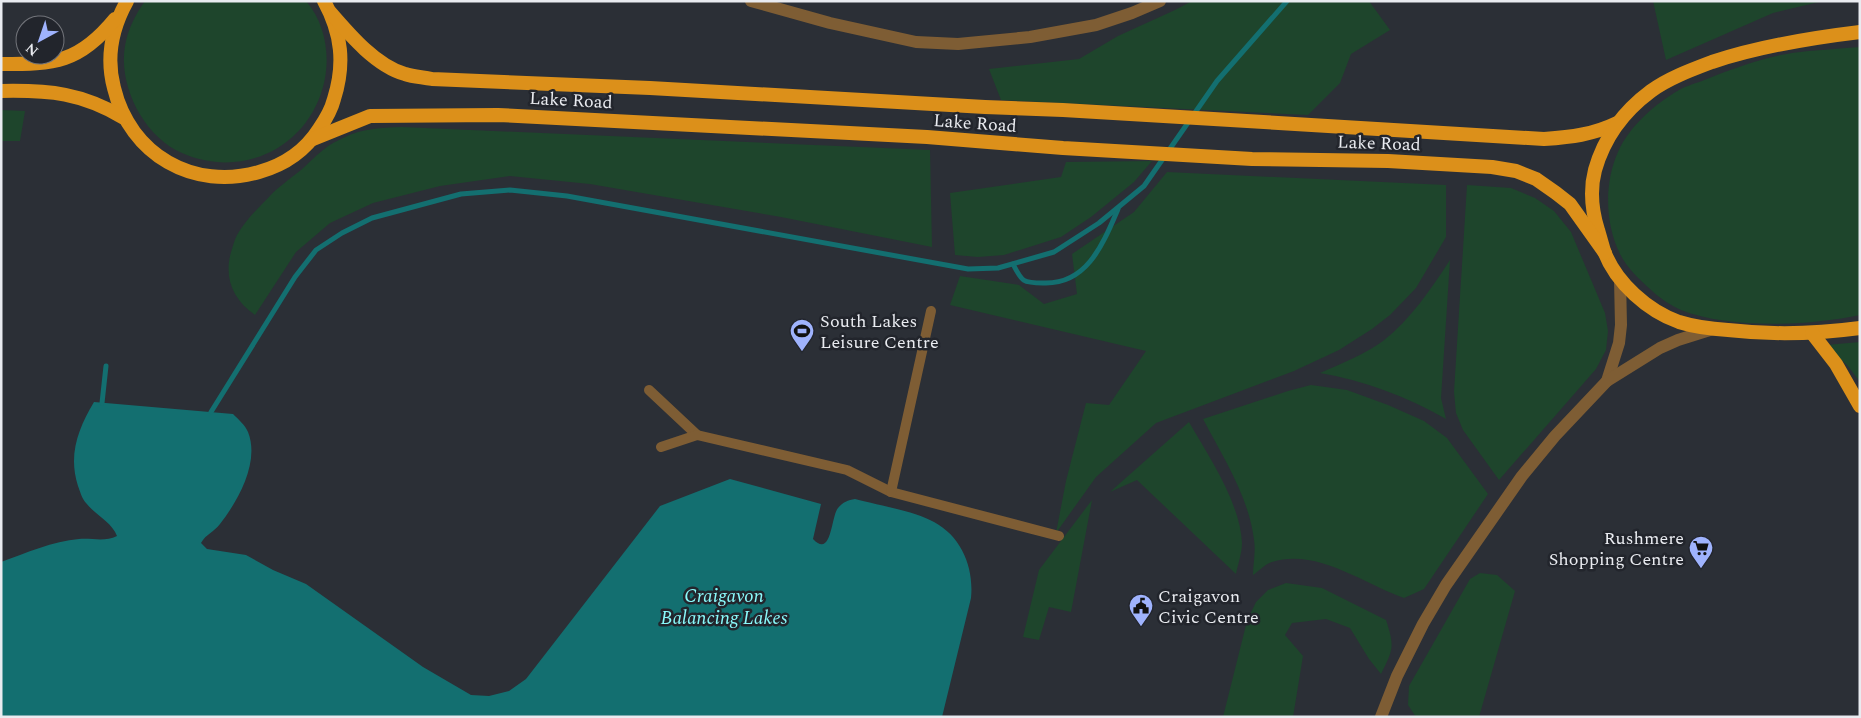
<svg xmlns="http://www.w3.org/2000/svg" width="1861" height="718" viewBox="0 0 1861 718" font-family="Spectral,serif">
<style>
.green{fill:#1e452c}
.water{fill:#136f70}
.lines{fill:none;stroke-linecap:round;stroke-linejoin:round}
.stream{stroke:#136f70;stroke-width:5}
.pedestrian{stroke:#7e5d34;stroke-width:10}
.tertiary{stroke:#7e5d34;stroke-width:12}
.trunk{stroke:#dc901a;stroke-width:14}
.labels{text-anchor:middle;stroke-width:5;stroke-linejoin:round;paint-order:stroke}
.street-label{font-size:18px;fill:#e9ebf0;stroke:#22252c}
.poi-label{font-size:18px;fill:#e9ebf0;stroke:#22252c;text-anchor:start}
.water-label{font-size:19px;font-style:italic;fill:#8afafb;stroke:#22252c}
</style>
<rect width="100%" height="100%" fill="#2b2f36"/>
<!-- green -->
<g class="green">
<path d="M145 1H306C326 24 331 58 323 87 306 149 241 179 182 153 144 137 118 86 125 46 128 29 135 15 145 1Z"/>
<polygon points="1192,1 1369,1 1390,30 1351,54 1340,83 1308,115 1001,100 989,69 1079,59 1118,36 1175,10"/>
<polygon points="1653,1 1823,1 1773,13 1666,60"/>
<path d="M1860 47V315C1809 326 1729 329 1681 310 1670 305 1658 297 1650 289 1639 279 1627 268 1620 254 1605 224 1604 183 1618 152 1629 127 1652 107 1674 93 1683 87 1693 84 1702 81 1728 70 1764 57 1792 53 1814 50 1837 49 1860 47Z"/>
<polygon points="1,110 25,111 20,141 1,141"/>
<path d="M402 127 930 150 932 247 781 217 590 184 510 176 440 186 373 203 330 223 296 252 255 315C232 299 223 276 232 249 233 245 235 239 237 235 245 221 258 208 269 197 278 187 290 179 301 170 317 156 323 147 343 138 362 128 381 128 402 127Z"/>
<polygon points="1152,161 1134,182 1091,217 1061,237 1004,255 978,257 955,255 950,193 1061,177 1066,162"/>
<polygon points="1167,172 1446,185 1446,237 1416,288 1390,315 1372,329 1339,350 1294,371 1156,423 1096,477 1056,533 1066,481 1086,403 1109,405 1146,351 950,305 960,276 1019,285 1044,304 1077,294 1072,254 1134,212"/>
<polygon points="1467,185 1511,188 1535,198 1554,211 1571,232 1605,313 1608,331 1606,350 1596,369 1499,480 1463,430 1456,413 1454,392"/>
<path d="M1450 260 1441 398 1446 419C1406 396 1365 381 1320 373 1341 364 1365 354 1383 341 1411 319 1431 289 1450 260Z"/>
<polygon points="1860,342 1860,382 1848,366 1826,345"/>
<path d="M1311 385 1347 390 1388 405 1424 421 1447 438 1488 494 1424 589 1404 598C1363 584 1318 548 1272 562 1265 564 1259 571 1253 575 1253 564 1256 551 1254 540 1249 497 1223 457 1203 419L1288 391Z"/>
<path d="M1189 422C1209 457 1240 502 1242 543 1242 553 1238 564 1236 574L1137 480 1110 492Z"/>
<polygon points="1092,500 1071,612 1049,607 1039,640 1023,637 1039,570"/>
<polygon points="1480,573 1497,575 1515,591 1479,717 1416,717 1408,705 1409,686 1470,579"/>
<path d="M1286 583 1322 588 1386 620C1395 647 1393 650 1381 674L1369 659 1350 628 1326 619 1292 623 1285 635 1303 656 1293 717H1223L1247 621 1256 602 1268 590Z"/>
</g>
<!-- water -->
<path class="water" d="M94 402 233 414C239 420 245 425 248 432 260 462 238 501 220 524 214 532 206 534 201 543L207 549 246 555 273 570 306 584 423 667 471 695 489 696 509 691 526 679 660 506 730 479 821 504 813 539C832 559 831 516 838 508 843 502 848 500 855 499 877 505 915 511 934 522 962 537 974 568 971 598L942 717H1V562C26 553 53 541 79 539 93 538 105 542 117 536 112 522 95 515 86 503 82 499 80 491 78 486 68 455 78 429 94 402Z"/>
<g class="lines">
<!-- stream -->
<g class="stream">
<path d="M1013 264C1022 282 1023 283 1043 283 1087 285 1103 244 1118 209"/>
<polyline points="102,403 106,366"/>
<polyline points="211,412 295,277 316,250 342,233 372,218 461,194 510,190 567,196 968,269 998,268 1054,252 1099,223 1144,186 1217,81 1287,1"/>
</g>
<!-- pedestrian -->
<g class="pedestrian">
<polyline points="649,390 697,435"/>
<polyline points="661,447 697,435 847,470 891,492 1059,536"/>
<polyline points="891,492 931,311"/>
</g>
<!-- tertiary -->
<g class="tertiary">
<polyline points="751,1 830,23 916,42 958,44 1030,37 1096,25 1132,13 1160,1"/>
<polyline points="1607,381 1619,343 1621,325 1620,279"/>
<polyline points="1381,717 1397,676 1423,624 1446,585 1522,476 1555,436 1607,381 1660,348 1678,340 1713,329"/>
</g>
<!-- trunk -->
<g class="trunk">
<path d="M127 1C112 28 106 58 114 88 130 155 194 191 259 172 284 165 305 151 319 129 326 119 331 111 334 99 345 64 342 34 324 1"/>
<path d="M330 12C349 34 376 66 405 74 414 77 423 77 432 79L650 88 985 107 1063 110 1544 139C1571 137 1592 135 1617 123"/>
<path d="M1860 32C1810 38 1760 46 1712 62 1691 70 1669 78 1651 91 1624 111 1604 138 1595 170 1590 189 1592 211 1598 230 1600 237 1602 244 1604 251 1616 283 1648 311 1679 322 1695 327 1712 329 1728 330 1772 335 1815 334 1860 328"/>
<path d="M1 64C55 64 79 63 115 19"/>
<path d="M1 91C50 90 82 93 124 118"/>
<polyline points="313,139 370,116 498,115 927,137 1063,148 1252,159 1388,161 1492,167 1516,171 1536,179 1556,193 1570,204 1605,253"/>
<polyline points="1812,333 1836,364 1860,406"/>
</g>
</g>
<!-- icons -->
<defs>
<symbol id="stadium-pin" viewBox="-11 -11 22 30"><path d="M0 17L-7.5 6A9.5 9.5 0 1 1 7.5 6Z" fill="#9fb3fd" stroke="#22252c"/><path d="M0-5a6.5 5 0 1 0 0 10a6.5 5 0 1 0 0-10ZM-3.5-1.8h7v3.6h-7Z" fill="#111"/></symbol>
<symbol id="supermarket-pin" viewBox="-11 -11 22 30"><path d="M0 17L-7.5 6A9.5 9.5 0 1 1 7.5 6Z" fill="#9fb3fd" stroke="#22252c"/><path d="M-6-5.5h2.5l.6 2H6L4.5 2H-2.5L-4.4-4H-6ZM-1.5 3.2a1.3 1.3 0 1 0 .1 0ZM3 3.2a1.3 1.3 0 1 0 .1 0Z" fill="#111"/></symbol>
<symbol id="civic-pin" viewBox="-11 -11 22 30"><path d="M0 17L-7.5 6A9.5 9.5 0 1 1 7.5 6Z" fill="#9fb3fd" stroke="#22252c"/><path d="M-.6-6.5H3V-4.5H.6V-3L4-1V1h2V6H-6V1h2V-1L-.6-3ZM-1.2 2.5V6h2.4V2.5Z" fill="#111"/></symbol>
</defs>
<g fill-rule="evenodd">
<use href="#stadium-pin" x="788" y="317" width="28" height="38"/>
<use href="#supermarket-pin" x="1687" y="534" width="28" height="38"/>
<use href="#civic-pin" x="1127" y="592" width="28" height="38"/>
</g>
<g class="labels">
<!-- street labels -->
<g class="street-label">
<text transform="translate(571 100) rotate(3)" y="6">Lake Road</text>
<text transform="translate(975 123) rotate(4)" y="6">Lake Road</text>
<text transform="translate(1379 143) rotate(2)" y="6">Lake Road</text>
</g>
<!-- poi labels -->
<g class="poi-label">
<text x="820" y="327">South Lakes<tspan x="820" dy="21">Leisure Centre</tspan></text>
<text x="1684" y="544" text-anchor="end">Rushmere<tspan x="1684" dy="21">Shopping Centre</tspan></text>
<text x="1158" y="602">Craigavon<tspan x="1158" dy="21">Civic Centre</tspan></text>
</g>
<!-- water labels -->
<g class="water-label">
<text x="724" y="602">Craigavon<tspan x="724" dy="22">Balancing Lakes</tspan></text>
</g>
</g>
<!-- border -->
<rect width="1861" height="718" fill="none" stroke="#e9ebf0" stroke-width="5"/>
<!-- north arrow -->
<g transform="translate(40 40) rotate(220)"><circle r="24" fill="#22252c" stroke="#72747a"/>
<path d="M0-4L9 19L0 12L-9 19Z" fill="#9fb3fd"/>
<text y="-8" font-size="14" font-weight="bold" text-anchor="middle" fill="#e9ebf0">N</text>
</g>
</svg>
